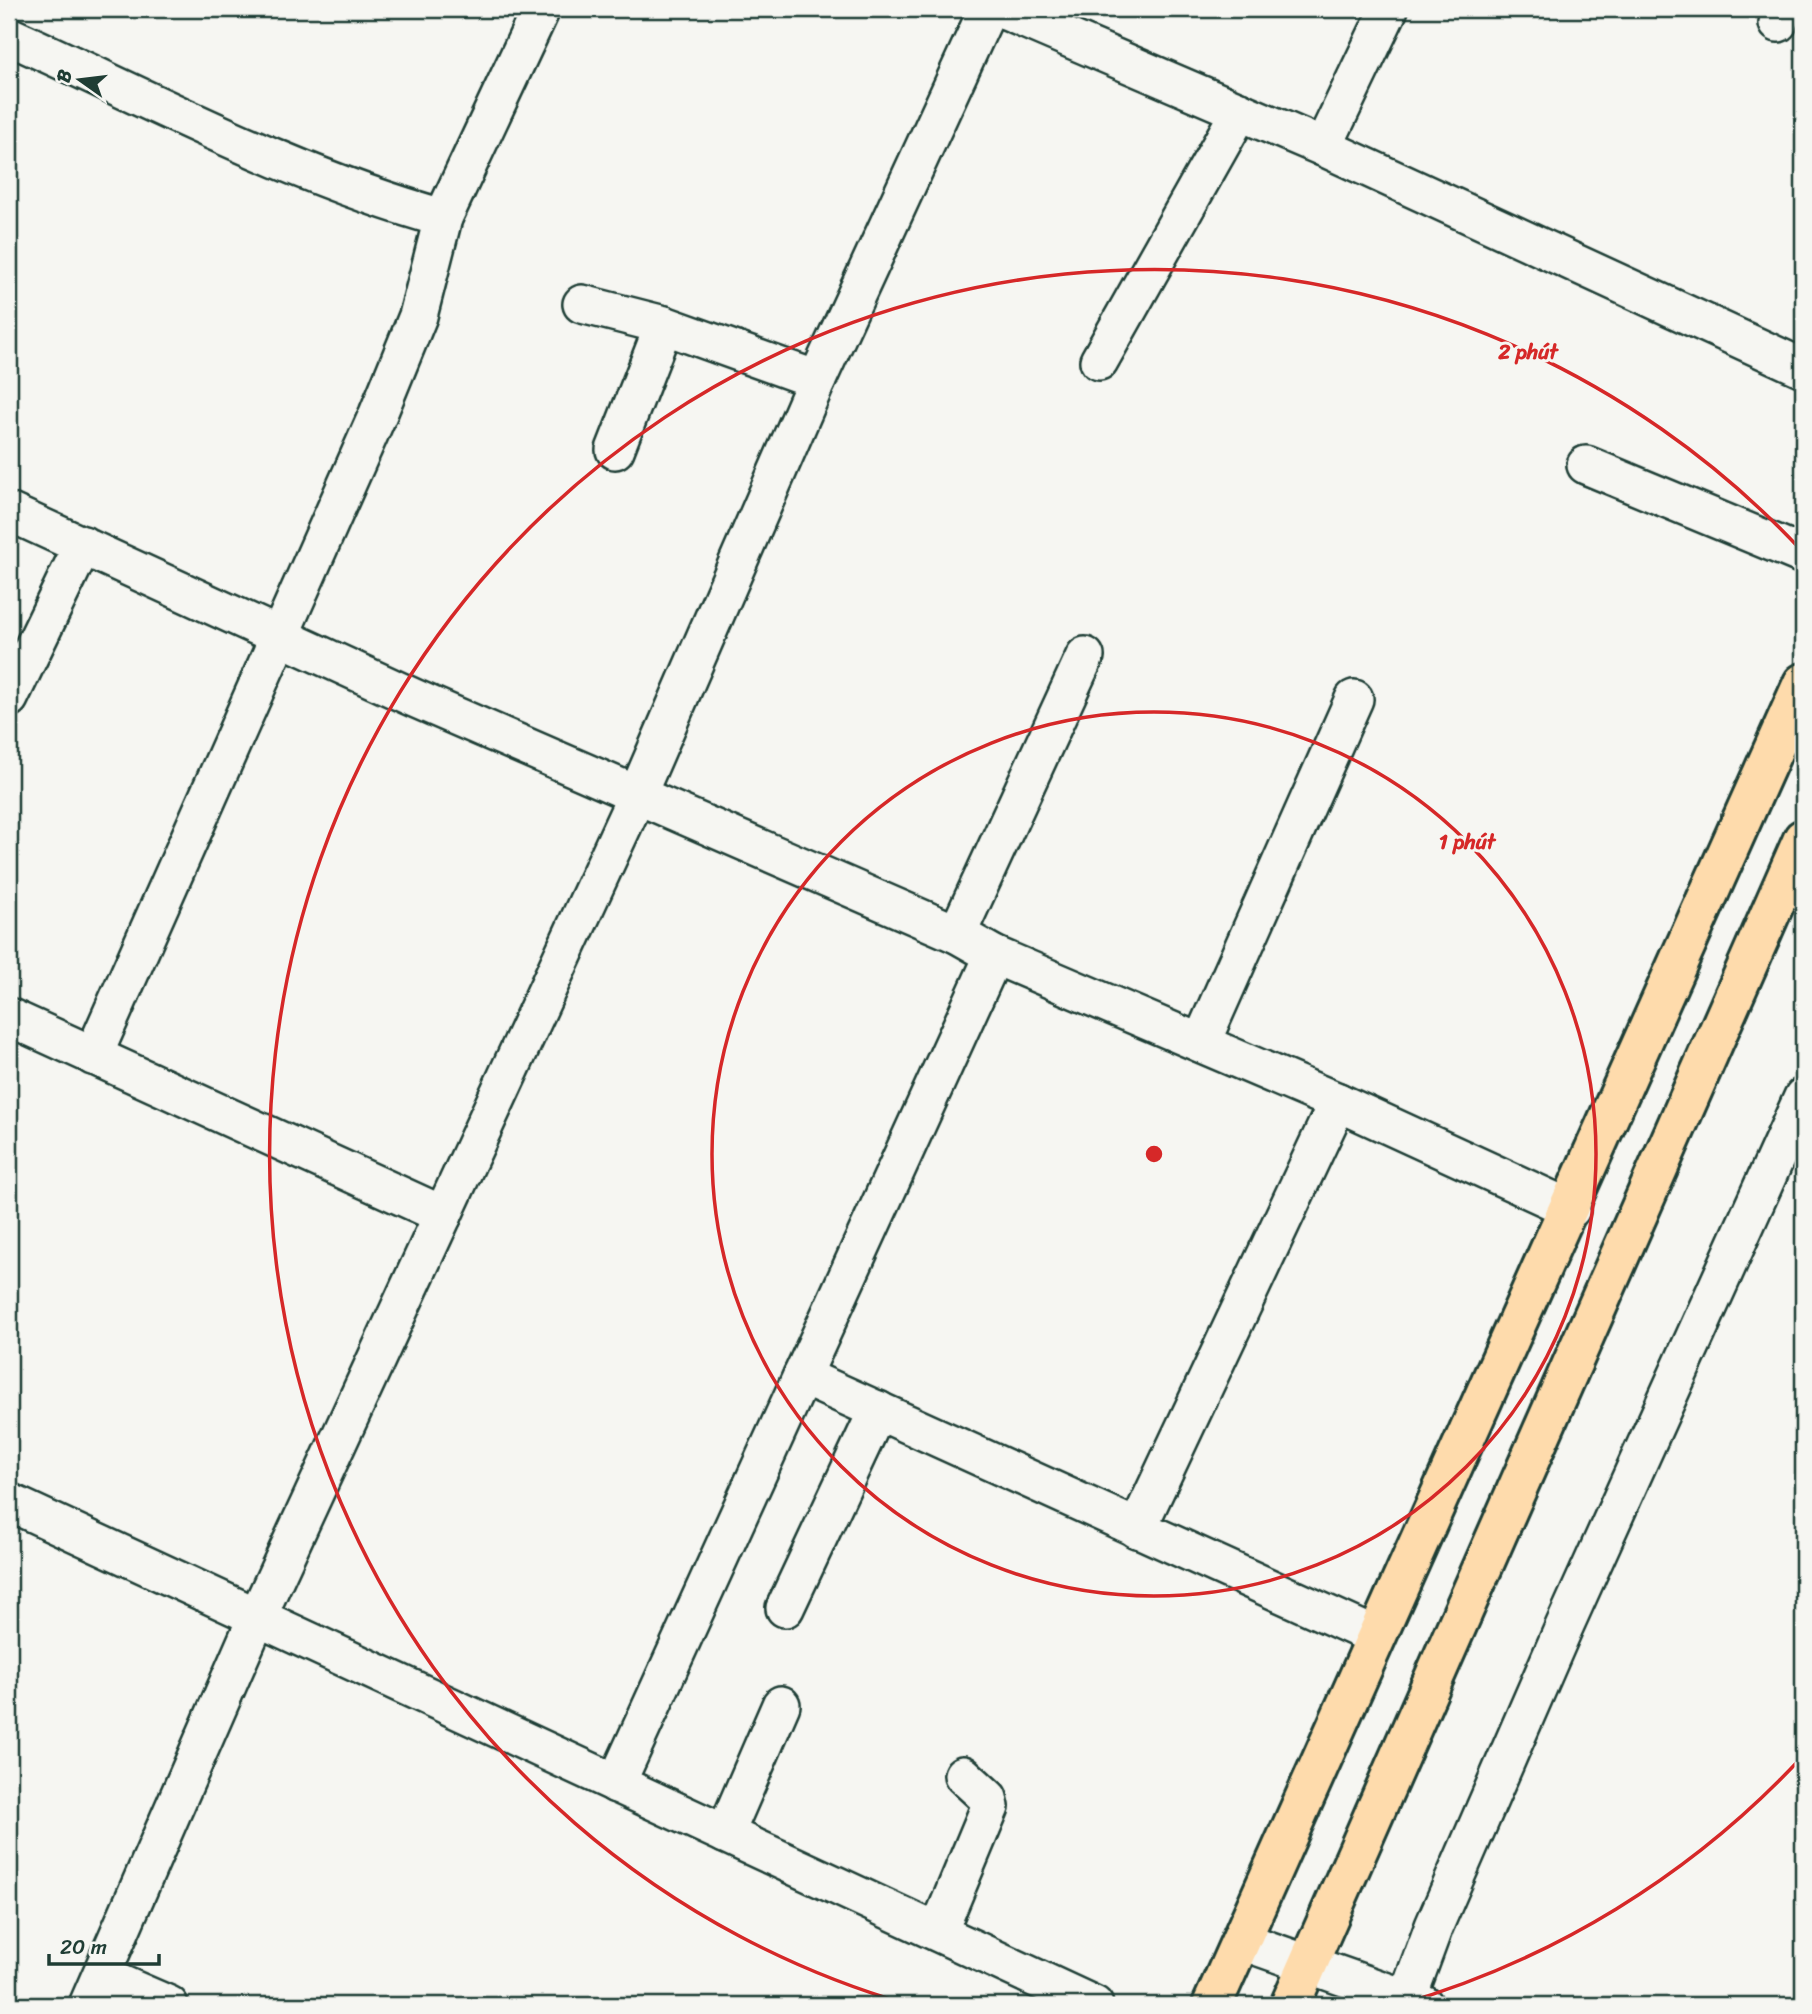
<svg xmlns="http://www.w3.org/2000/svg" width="1812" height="2014" viewBox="0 0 1812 2014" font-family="Sriracha,sans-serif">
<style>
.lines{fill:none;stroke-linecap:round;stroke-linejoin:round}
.minor-casing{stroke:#1f3d34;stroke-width:42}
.major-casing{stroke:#1f3d34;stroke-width:44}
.minor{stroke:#f6f6f2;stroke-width:37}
.major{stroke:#fedbac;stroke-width:38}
.ring{fill:none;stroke:#d62828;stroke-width:3.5}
.centre{fill:#d62828;stroke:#f6f6f2;stroke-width:3.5}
.ring-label{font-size:21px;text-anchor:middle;font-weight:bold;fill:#d62828;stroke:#f6f6f2;stroke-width:6;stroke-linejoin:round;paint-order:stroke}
</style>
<rect width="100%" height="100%" fill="#f6f6f2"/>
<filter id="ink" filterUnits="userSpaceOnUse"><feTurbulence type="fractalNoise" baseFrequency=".0143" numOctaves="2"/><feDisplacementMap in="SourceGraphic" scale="14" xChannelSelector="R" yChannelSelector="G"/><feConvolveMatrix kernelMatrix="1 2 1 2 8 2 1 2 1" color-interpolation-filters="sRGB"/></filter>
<g filter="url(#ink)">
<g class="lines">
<defs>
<g id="minor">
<polyline points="1001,9 1323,147 1803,368"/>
<polyline points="1778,23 1783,9"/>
<path d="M9 36C147 98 297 178 443 218"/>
<polyline points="1323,147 1389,9"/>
<polyline points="582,304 664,325 817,380"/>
<polyline points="1099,361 1240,111"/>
<polyline points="615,450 664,325"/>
<polyline points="1586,465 1803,555"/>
<polyline points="9,512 414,698 957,934 994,955 1338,1102 1571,1209"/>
<polyline points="9,698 83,545"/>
<polyline points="957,934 1085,656"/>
<polyline points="9,1017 443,1215"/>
<polyline points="1201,1043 1354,699"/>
<polyline points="93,1056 378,414 418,316 443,218 541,9"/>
<polyline points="802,1376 1375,1636"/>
<polyline points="9,1502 1094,2005"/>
<polyline points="1137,1529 1338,1102"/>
<polyline points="785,1608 878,1410"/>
<polyline points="616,1784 994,955"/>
<polyline points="725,1834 781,1705"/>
<polyline points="938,1932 990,1807 988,1798 963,1775"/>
<polyline points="1242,1941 1424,2005"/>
<polyline points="102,1976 169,2005"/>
<polyline points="1407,1999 1434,1926 1564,1627 1803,1097"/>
<polyline points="88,2005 258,1615 637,795 817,380 988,9"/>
</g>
<g id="major">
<polyline points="1212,2005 1803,683"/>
<polyline points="1290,2005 1803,839"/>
</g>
</defs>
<!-- minor casing -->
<use href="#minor" class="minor-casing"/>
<!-- major casing -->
<use href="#major" class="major-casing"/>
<!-- minor -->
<use href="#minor" class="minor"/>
<!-- major -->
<use href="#major" class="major"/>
</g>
</g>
<!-- distance rings -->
<g class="ring">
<circle cx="1154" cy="1154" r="442"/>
<path d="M1801 1758A885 885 0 0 1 1398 2005M910 2005A885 885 0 1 1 1801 550"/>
</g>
<circle cx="1154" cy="1154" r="10" class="centre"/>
<g class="ring-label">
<text x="1528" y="359">2 phút</text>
<text x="1467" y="849">1 phút</text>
</g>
<!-- margin -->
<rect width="1812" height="2014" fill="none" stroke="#f6f6f2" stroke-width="35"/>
<rect x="18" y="18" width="1777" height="1979" fill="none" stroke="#1f3d34" stroke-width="2.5" filter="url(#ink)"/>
<!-- north arrow -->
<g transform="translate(80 80) rotate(284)" stroke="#f6f6f2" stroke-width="5" paint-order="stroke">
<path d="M0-5L12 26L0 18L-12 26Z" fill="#1f3d34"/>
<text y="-10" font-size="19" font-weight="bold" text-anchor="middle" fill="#1f3d34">B</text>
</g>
<!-- scale -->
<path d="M49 1954v10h110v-10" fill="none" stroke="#1f3d34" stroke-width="3.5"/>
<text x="60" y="1954" font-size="21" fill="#1f3d34" stroke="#f6f6f2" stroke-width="5" paint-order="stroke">20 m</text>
</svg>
